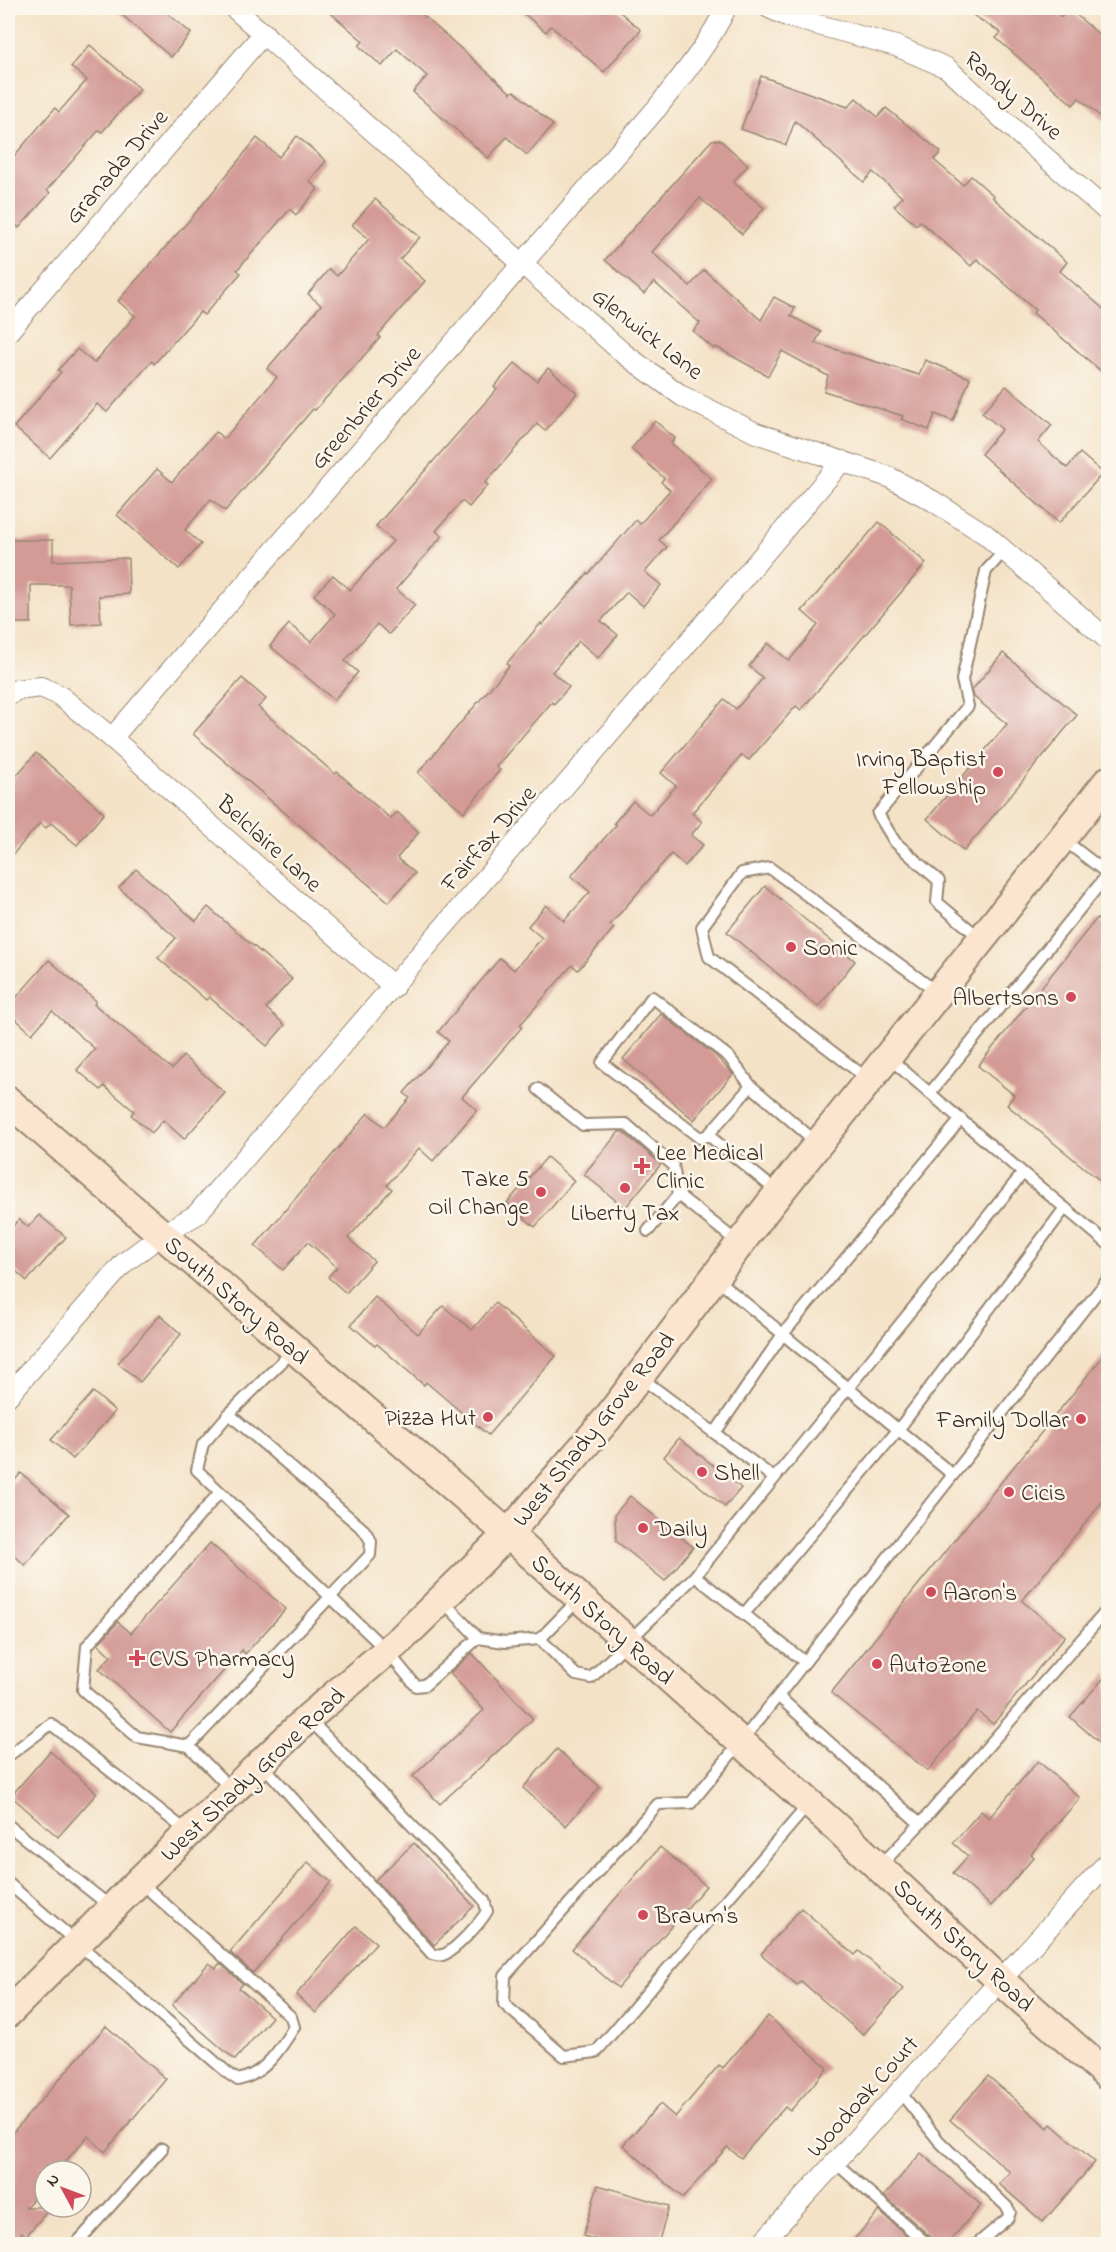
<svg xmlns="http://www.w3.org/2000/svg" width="1116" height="2252" viewBox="0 0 1116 2252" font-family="'Indie Flower',sans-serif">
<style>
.building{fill:#d39a96}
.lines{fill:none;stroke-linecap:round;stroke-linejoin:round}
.service-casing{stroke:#988672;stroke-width:14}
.minor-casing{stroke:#988672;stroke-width:22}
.secondary-casing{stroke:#988672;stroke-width:32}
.service{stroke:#fff;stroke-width:10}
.minor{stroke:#fff;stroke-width:20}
.secondary{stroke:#fce5cf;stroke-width:28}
.poi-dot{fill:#d1495b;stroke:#fbf7ec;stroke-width:2}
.labels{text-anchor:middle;stroke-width:5;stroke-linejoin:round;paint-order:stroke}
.street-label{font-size:24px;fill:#3b2a1e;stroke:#fbf7ec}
.poi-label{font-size:24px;fill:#3b2a1e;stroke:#fbf7ec;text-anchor:start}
</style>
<rect width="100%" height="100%" fill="#fbf7ec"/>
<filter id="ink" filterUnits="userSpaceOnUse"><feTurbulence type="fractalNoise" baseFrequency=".0167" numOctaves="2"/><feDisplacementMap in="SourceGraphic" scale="12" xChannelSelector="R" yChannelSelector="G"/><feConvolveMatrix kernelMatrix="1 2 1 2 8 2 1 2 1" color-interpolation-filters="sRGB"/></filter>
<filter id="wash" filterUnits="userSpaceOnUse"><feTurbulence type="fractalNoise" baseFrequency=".008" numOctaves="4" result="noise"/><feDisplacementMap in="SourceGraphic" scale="24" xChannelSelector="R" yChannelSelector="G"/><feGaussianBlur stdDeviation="1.35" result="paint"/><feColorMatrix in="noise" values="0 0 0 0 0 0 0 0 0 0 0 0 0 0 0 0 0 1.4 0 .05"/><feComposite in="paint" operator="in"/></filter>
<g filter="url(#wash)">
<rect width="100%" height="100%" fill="#f4e2c7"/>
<g id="blocks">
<!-- building -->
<g class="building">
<polygon points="114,8 161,8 191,33 171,57"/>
<polygon points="325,8 415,8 511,93 514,91 553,125 527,155 507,137 488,158 413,92 427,76 397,49 382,66 359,46 363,41"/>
<polygon points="517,8 615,8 641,30 604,72 551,26 546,32"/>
<polygon points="962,8 1050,8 1061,17 1068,8 1108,42 1108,123 1079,98 1073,105 996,38 1001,33"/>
<polygon points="90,45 140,89 102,132 99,130 47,190 50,193 19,228 8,218 8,163 55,108 59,112 87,80 71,67"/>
<polygon points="761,76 848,107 856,98 878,117 886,108 941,152 934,160 963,185 971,176 994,196 992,197 1067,262 1060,271 1108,313 1108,377 1033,313 1035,310 977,259 971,266 920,221 916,225 894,206 902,197 873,172 864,182 795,121 786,145 741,129"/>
<polygon points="297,136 326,161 309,181 318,189 296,215 290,209 237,270 241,273 204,315 200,312 154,364 152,361 107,412 97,404 50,458 14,427 61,372 58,370 77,349 94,363 135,316 118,301 193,216 257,138 279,157"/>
<polygon points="712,140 720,140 748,165 733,182 764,208 742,234 700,198 652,252 690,286 704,270 761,320 774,297 795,308 791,316 821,332 815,343 919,375 925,360 970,378 953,421 935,414 929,430 901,419 903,416 824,391 828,376 782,351 768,376 716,347 714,349 693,331 700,323 654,282 644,294 605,260"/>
<polygon points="375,199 420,237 400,259 425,281 378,335 380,338 315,410 313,409 225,511 211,499 185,530 201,544 179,569 117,515 157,469 172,482 216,432 224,439 277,377 267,369 321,305 308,294 329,269 337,276 369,239 352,225"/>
<polygon points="515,363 537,381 548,368 577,393 545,431 537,424 485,483 488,485 469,507 462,501 436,531 442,536 396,589 415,605 389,634 377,624 345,661 358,672 334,700 270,646 289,624 311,642 335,614 314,595 333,575 350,590 393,541 376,526 497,389 494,387"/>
<polygon points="1006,386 1052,425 1038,442 1067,468 1080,453 1103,473 1059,523 981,454 1002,429 982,413"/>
<polygon points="655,421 675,438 671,443 712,479 659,540 667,547 645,572 661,585 643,606 627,592 601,621 618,635 598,658 579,641 552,672 569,687 554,704 552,702 496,767 500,770 464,812 418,773 509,666 507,663 541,623 542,625 588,573 589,574 636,520 640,524 670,490 661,482 664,478 631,449"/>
<polygon points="879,522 926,563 801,710 796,706 749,760 742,755 692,813 702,822 691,835 703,845 685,866 671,854 610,925 614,928 578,970 572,965 520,1025 522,1027 462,1097 477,1110 433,1161 419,1148 387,1185 392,1189 348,1238 374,1261 346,1293 328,1277 337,1267 308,1242 283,1270 255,1246 368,1113 384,1127 410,1098 404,1093 449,1041 438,1032 500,958 514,970 542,938 528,926 546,905 564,921 590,892 571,876 616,825 614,823 633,801 650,815 676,786 661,773 724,699 736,709 763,678 749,666 768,643 789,661 818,625 802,611"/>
<polygon points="8,540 53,540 53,561 128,558 129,594 99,596 101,623 71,625 69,585 31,585 31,623 8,623"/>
<polygon points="1003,653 1077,715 964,851 927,819 1007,724 974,697 972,690"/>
<polygon points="242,678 266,699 258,707 335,774 337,772 391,819 397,812 419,832 397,858 415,873 389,902 193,734"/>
<polygon points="36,753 104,813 77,845 51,823 46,828 40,823 8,860 8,785"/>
<polygon points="136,869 196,921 208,907 292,979 266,1008 285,1025 267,1046 209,997 206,1000 158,958 176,938 119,888"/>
<polygon points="765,886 855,961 818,1007 727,932"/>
<polygon points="1097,918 1108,928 1108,1187 1007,1105 1014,1095 978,1066"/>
<polygon points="49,960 96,1001 94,1004 172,1069 183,1056 225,1093 184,1139 163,1120 152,1133 131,1115 134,1111 104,1086 101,1090 77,1070 95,1049 52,1011 32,1034 8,1012 8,1007"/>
<polygon points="661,1014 716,1056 733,1074 694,1120 623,1059"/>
<polygon points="619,1132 623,1132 661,1164 625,1208 584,1174"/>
<polygon points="547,1157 574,1181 535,1227 507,1203"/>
<polygon points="39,1215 66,1237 27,1281 8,1264 8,1232 19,1219 28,1227"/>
<polygon points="375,1297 418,1334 443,1306 472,1330 495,1303 556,1356 488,1435 426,1382 424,1385 377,1344 375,1346 351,1325"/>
<polygon points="160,1315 181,1334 140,1382 118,1363"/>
<polygon points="1108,1350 1108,1495 1022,1601 1065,1636 993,1724 977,1711 928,1771 831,1693"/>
<polygon points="93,1392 115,1411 73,1459 51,1440"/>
<polygon points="679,1438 741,1488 725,1507 664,1457"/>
<polygon points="21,1473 69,1514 25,1565 8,1550 8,1488"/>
<polygon points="630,1496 693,1547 665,1581 616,1541 615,1514"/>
<polygon points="210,1543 286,1609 245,1654 242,1650 170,1732 99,1669 111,1656 98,1644 118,1622 131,1633"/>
<polygon points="472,1653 533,1719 440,1804 413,1776 484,1710 450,1673"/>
<polygon points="1108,1673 1108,1750 1070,1717"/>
<polygon points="557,1749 600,1787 566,1826 523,1788"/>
<polygon points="50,1751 97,1793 58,1837 11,1796"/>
<polygon points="1038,1761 1080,1798 1031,1854 1034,1857 991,1906 953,1873 968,1856 953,1843 981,1811 989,1818"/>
<polygon points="414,1843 474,1906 434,1945 375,1880"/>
<polygon points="660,1847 706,1886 618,1988 572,1949"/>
<polygon points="308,1862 331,1882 253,1973 230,1952"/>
<polygon points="801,1908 855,1955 859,1951 903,1989 863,2035 801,1981 797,1985 761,1954"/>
<polygon points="356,1926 376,1943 316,2013 296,1995"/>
<polygon points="209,1963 216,1968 220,1963 243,1984 239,1988 272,2017 235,2060 172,2005"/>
<polygon points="768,2016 828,2068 790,2111 785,2107 741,2158 727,2147 683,2198 623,2145 660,2104 675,2117 719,2065 723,2068"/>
<polygon points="106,2026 166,2079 105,2152 88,2136 57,2171 45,2171 45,2185 26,2207 51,2207 26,2236 22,2232 11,2244 8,2244 8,2138"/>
<polygon points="988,2076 1048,2128 1051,2124 1095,2162 1043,2222 999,2184 1010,2172 950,2120"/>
<polygon points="921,2153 981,2205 947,2244 934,2244 932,2238 884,2196"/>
<polygon points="598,2185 669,2206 658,2244 610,2244 583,2236"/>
<polygon points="879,2211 916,2244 850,2244"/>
</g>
</g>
</g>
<g filter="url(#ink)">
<use href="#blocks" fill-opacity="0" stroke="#988672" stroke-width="1.5"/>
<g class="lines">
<defs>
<g id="service">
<polyline points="1064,840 1108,874"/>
<polyline points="980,938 937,902 939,881 895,842 878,814 968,706 962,680 986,571 1004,551"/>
<polyline points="869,1080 709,957 702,927 742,873 770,868 937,992"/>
<polyline points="751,1086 708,1135 700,1138 602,1063 652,997 729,1057 751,1086 816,1142"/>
<polyline points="538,1089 583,1125 626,1124 673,1165 678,1195"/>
<polyline points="930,1093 1108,874"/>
<polyline points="708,1135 779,1193"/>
<polyline points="1023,1173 1108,1244"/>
<polyline points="648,1231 678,1195 740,1244"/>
<polyline points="715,1278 953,1475"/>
<polyline points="294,1350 229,1414 203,1444 197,1470 386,1650 416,1686 425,1685 478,1638 505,1642 540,1639 580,1598"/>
<polyline points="640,1377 774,1478"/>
<polyline points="715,1433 783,1334 961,1119"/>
<polyline points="219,1493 87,1646 83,1690 137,1737 189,1746 232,1790"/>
<polyline points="695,1576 805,1662"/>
<polyline points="441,1599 478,1638"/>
<polyline points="744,1614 898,1430 1065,1208"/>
<polyline points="540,1639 576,1675 591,1678 695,1576 1023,1173 889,1058"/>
<polyline points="778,1696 920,1824 1108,1609"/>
<polyline points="189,1746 370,1555 371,1541 364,1530 229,1414"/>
<polyline points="8,1756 51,1724 189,1833"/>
<path d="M262 1764 432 1954C435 1955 439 1956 442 1955 453 1953 481 1922 487 1911L484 1900 308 1718"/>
<polyline points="809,1804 596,2052 564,2056 504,2004 505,1976 658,1804 691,1803 778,1696 1108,1279"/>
<polyline points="8,1825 111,1907"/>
<polyline points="879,1867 920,1824"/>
<path d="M8 1883 229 2074 238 2080C264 2075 281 2048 294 2027L291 2017 139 1881"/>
<polyline points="900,2092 939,2141 1007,2207 1010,2212 1008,2218 977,2244"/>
<polyline points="836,2163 927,2244"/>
<polyline points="76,2244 162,2149"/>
</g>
<g id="minor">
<polyline points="234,8 623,353 682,396 756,433 889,477 933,501 985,534 1108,640"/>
<polyline points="769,8 789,17 896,46 947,68 1021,136 1108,212"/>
<polyline points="8,332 264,33"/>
<polyline points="8,696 16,690 41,687 59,695 112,738 394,987"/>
<path d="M112 738 657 108C682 76 709 44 726 8"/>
<polyline points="8,1396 124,1263 161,1235 196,1215 741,581 842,461"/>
<polyline points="761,2244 1108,1862"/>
</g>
<g id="secondary">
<polyline points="8,1101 508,1534 836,1827 1001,1981 1108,2076"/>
<polyline points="8,2013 139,1881 308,1718 401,1639 508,1534 607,1419 770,1204 1108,781"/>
</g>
</defs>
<!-- service casing -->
<use href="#service" class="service-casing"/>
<!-- minor casing -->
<use href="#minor" class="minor-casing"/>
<!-- secondary casing -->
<use href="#secondary" class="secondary-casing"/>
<!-- service -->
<use href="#service" class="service"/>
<!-- minor -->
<use href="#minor" class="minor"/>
<!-- secondary -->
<use href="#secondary" class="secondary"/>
</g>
</g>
<!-- markers -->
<g class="poi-dot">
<circle cx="998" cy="772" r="6"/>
<circle cx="791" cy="947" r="6"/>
<circle cx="1071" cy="997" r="6"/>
<path d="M639 1157h6v6h6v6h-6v6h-6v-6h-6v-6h6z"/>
<circle cx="625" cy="1188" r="6"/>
<circle cx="541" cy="1192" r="6"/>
<circle cx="488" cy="1417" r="6"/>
<circle cx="1081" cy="1419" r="6"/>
<circle cx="702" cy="1472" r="6"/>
<circle cx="1009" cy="1492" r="6"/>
<circle cx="643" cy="1528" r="6"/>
<circle cx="931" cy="1592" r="6"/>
<path d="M134 1649h6v6h6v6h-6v6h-6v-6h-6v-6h6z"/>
<circle cx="877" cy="1664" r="6"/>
<circle cx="643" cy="1915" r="6"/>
</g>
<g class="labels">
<!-- street labels -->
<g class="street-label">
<text transform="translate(1014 95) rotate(41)" y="8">Randy Drive</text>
<text transform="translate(116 166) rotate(-49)" y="8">Granada Drive</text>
<text transform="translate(648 333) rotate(38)" y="8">Glenwick Lane</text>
<text transform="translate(365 407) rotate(-49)" y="8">Greenbrier Drive</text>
<text transform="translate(488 838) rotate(-49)" y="8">Fairfax Drive</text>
<text transform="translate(270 843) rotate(42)" y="8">Belclaire Lane</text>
<text transform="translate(237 1300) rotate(41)" y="8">South Story Road</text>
<text transform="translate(593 1429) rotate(-51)" y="8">West Shady Grove Road</text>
<text transform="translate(603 1619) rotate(42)" y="8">South Story Road</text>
<text transform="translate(252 1774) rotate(-43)" y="8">West Shady Grove Road</text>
<text transform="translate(964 1945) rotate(43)" y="8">South Story Road</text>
<text transform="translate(862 2096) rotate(-48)" y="8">Woodoak Court</text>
</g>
<!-- poi labels -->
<g class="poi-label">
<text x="986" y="766" text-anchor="end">Irving Baptist<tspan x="986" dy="28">Fellowship</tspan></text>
<text x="803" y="955">Sonic</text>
<text x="1059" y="1005" text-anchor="end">Albertsons</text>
<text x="656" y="1160">Lee Medical<tspan x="656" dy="28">Clinic</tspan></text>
<text x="529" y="1186" text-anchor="end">Take 5<tspan x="529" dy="28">Oil Change</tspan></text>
<text x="625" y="1220" text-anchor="middle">Liberty Tax</text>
<text x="476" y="1425" text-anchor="end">Pizza Hut</text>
<text x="1069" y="1427" text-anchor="end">Family Dollar</text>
<text x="714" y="1480">Shell</text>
<text x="1021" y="1500">Cicis</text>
<text x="655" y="1536">Daily</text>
<text x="943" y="1600">Aaron's</text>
<text x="149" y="1666">CVS Pharmacy</text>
<text x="889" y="1672">AutoZone</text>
<text x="655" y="1923">Braum's</text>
</g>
</g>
<!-- margin -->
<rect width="1116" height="2252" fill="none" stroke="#fbf7ec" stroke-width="30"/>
<!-- north arrow -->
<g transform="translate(63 2189) rotate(311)"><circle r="28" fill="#fbf7ec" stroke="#aea59a" stroke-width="1.5"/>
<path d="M0-4.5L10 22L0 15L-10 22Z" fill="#d1495b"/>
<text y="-9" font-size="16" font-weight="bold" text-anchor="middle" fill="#3b2a1e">N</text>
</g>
</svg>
